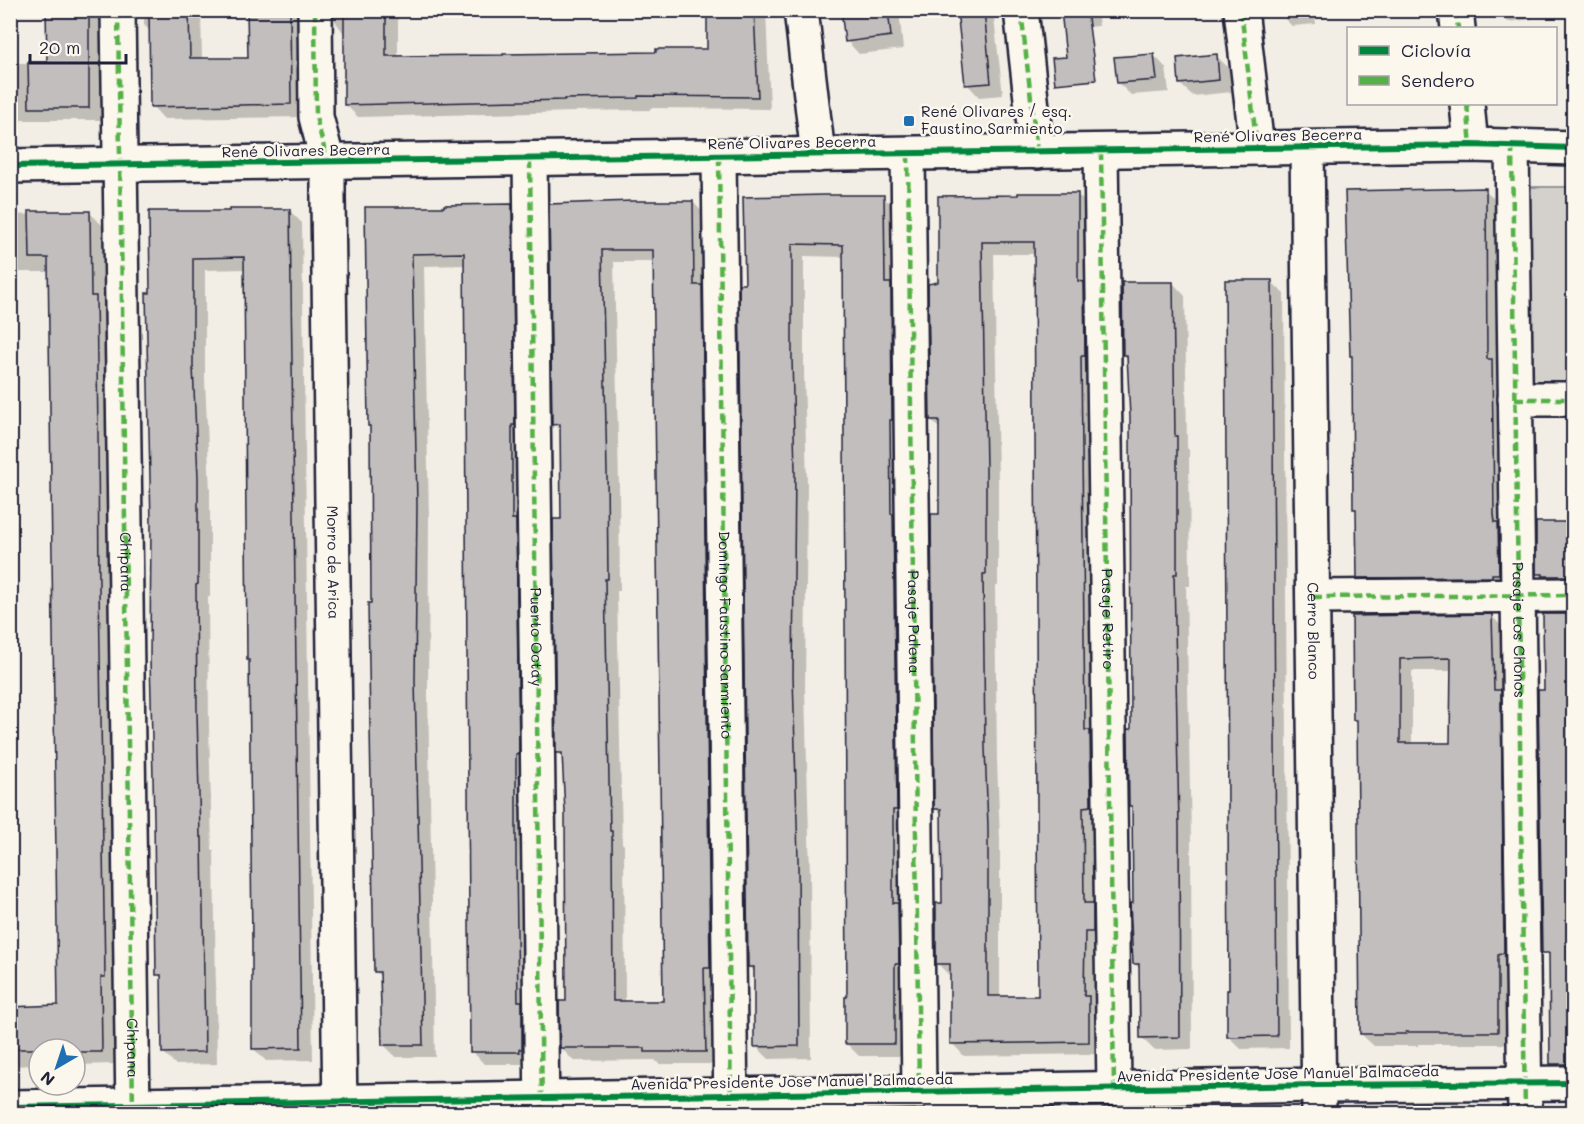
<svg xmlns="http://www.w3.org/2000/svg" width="1584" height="1124" viewBox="0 0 1584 1124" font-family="Mali,sans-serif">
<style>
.green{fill:#d4d1cc;stroke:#7b7a84;stroke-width:1.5}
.shadow{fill:#0003;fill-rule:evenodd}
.building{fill:#c2bebe;stroke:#22223b;stroke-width:1.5;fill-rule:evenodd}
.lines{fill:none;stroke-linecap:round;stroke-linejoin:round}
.minor-casing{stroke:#22223b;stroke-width:38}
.minor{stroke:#fbf7ec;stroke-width:33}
.quiet{stroke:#55b146;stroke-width:4.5;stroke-dasharray:9 4.5;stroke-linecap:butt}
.cycleway-casing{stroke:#fbf7ec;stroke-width:10}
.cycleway{stroke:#00873e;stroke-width:6}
.poi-dot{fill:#1f6fb2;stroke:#fbf7ec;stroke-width:2}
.labels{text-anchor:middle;stroke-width:5;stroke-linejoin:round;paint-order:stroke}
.poi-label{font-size:15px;fill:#22223b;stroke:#fbf7ec;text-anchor:start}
.street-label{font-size:15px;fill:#22223b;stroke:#fbf7ec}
</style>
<rect width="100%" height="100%" fill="#f2eee5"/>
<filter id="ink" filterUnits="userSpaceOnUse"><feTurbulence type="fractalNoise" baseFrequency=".0167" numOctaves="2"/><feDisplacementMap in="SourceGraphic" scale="12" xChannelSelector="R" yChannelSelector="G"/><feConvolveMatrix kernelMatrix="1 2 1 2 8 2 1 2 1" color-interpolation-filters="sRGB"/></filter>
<g filter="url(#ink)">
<!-- green -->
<polygon class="green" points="1528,187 1573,187 1573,389 1534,390 1523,379"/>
<!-- shadow -->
<g class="shadow">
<polygon points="47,10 104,10 105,37 101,37 101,120 21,120 21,123 10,123 10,63 48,63"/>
<polygon points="144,10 201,10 202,59 249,60 248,10 314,10 303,117 164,119 152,106 151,32 144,25"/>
<polygon points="335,10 585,10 538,11 538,14 509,15 480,15 477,13 398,13 398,57 709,51 709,10 766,10 770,109 650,108 650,110 576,111 576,112 358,117 345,104 345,35 335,21"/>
<polygon points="843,10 899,10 903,49 859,54 847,41"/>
<polygon points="958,10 993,10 1003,95 979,97 967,84"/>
<polygon points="1062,10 1097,10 1099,26 1075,28"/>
<polygon points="1179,10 1208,10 1208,13 1185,16"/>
<polygon points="1279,10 1314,10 1316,24 1292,26 1279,13"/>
<polygon points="1396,10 1424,10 1424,12 1400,15"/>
<polygon points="1497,10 1531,10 1532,19 1508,22"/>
<polygon points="1154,55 1166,68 1169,92 1131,95 1118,83"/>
<polygon points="1216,56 1229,68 1231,92 1193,96 1180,84"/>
<polygon points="1485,190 1498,202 1511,586 1371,590 1358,577 1353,358 1351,355"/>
<path d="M1078 195 1090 207 1096 1005 1101 1010 1102 1054 964 1056 952 1043 951 977 938 964 943 905V815L936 809 940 429 931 420 940 284 939 198ZM994 254H1035L1039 997H1000V840L997 760 995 586H998V480Z"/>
<polygon points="883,197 896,209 907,1056 859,1056 847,1044 849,999 844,257 804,256 804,373 807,484 805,689 810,873 811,1058 769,1059 756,1046 755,972 749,967 745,199"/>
<path d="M693 202 705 215 718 1064H659L655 1060 574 1061 561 1048 568 1003 564 759 558 752 562 520V432L554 424 551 206ZM614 262H655L664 1002 625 1003 624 845 622 843 617 591H620L619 485Z"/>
<polygon points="511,206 524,219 532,1064 484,1064 472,1051 465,265 424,266 429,519 428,694 435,1057 396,1057 383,1044 382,978 376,972 371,427 366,209"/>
<polygon points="289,210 302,223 313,1060 266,1061 253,1048 246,269 205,270 205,380 210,491 210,597 208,597 209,727 212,849 214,851 217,1064 176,1065 163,1052 163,980 158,974 151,213"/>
<polygon points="89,212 102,225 103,304 108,310 117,989 113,989 114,1064 75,1065 75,1049 39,1049 39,1065 10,1066 10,714 17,1007 59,1007 50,272 10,272 10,215"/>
<polygon points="1271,281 1284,294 1289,1048 1241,1049 1228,1036"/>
<polygon points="1173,283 1185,296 1187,448 1189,450 1190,586 1186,586 1191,840 1192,1049 1154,1050 1141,1037 1140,969 1134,963 1134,809 1130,806 1133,731 1131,417 1129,360 1124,355"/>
<polygon points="1574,523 1574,588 1551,586 1538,573"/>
<path d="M1492 616 1504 629 1510 1044H1418V1046H1374L1361 1034 1359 724 1355 720 1354 676ZM1412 671H1452V744H1412Z"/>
</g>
<!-- building -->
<g class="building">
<polygon points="46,10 89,10 89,108 29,108 28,62 47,62"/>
<polygon points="149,10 189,10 190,58 248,58 247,10 290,10 291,104 150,107"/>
<polygon points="344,10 386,10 386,56 503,55 503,54 656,52 656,49 707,49 707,10 754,10 758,97 638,96 638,98 564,99 564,100 344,105"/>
<polygon points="841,10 888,10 891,36 845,42"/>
<polygon points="957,10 984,10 991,83 965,85"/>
<polygon points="1061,10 1087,10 1096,80 1055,84 1052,58 1066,57"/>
<polygon points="1154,54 1157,80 1117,83 1114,57"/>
<polygon points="1217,54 1219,80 1179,84 1177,58"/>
<polygon points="1486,188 1487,359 1492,359 1494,514 1495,522 1498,522 1499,574 1492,574 1492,577 1357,578 1356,509 1353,509 1352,356 1350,356 1345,191"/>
<path d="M1018 193H1078V281L1084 282 1085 356H1081L1085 730H1090L1091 806 1083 807 1084 901V903H1093V932H1085L1084 996H1089V1042L950 1044V964H936V903H942L941 809H934L931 514H939V420H930L928 284 938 282V196L1018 195ZM982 242H1034L1038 996H988V827L985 747 983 574H986V467Z"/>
<polygon points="823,195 884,195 885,283 891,283 892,420 890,420 891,514 893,514 897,810 893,810 893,903 898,903 899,964 895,964 895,1044 845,1044 845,997 847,997 843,245 792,244 792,359 795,470 793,675 798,859 799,1046 754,1047 754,967 748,967 739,284 745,284 743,197"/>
<path d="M632 201H693L694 285H702L710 968H704L706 1052H645V1048H560L559 1001H566L565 812 562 753H556L553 519H561L560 424 552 425 549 204ZM602 250H653L663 1001H613L612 831H610L605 579H608L607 472Z"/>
<polygon points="512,204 515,425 512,425 512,519 516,519 519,753 516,754 516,863 518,1001 522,1001 522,1049 519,1049 520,1052 470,1052 464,253 412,254 417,505 415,680 423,1045 382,1045 380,972 374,972 368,603 371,603 370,426 368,426 365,207 444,207 444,205"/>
<polygon points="229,209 290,209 301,1048 252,1049 252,942 249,660 247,660 244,257 193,258 193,367 198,477 198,584 196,585 197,713 200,837 202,837 205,1052 162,1053 161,975 156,975 154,818 150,659 151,524 146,293 150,293 149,211 229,211"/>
<polygon points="29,211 90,211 91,296 96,296 98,432 99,587 105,977 101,977 102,1052 75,1052 75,1049 10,1049 10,1007 58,1005 48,258 30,258"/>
<polygon points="1225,280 1272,280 1277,1036 1227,1037 1227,990 1229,990"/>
<polygon points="1122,282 1173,282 1175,436 1177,436 1177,574 1174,574 1179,826 1180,1037 1140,1038 1139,964 1133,964 1130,903 1133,903 1132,806 1129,806 1128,729 1131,729 1130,417 1127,355 1123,355"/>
<polygon points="1536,522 1574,522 1574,576 1543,576 1543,574 1536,574"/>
<path d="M1492 614 1494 690H1501L1504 953 1498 955V1032H1406V1034H1360L1357 720H1353L1352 616ZM1451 658 1450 743H1400V659Z"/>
<polygon points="1543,614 1574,614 1574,1064 1550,1064 1549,953 1542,953 1538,690 1544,690"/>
</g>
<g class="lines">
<defs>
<g id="minor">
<polyline points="118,10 133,1114"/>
<path id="s1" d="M315 10 316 117 328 163V198L340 1114"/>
<polyline points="801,10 818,155"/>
<polyline points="1021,10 1037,152"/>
<polyline points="1241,10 1257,148"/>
<polyline points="1456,10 1458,28"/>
<polyline points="1467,104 1471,145"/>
<polyline points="1512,146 1525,1114"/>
<path id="s2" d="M1307 148 1319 1114"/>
<path id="s3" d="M1101 151 1114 1088"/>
<path id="s4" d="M908 154 919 1092"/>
<polyline points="719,157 731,1114"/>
<polyline points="530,160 542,1114"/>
<polyline points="10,166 1471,145 1574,148"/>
<polyline points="1515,399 1574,399"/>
<polyline points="1313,597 1574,595"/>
<polyline points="10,1107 1319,1085 1574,1083"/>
</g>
</defs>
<!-- minor casing -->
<use href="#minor" class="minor-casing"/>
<!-- minor -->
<use href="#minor" class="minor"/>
<!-- quiet -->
<g class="quiet">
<path id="s5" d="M118 10 133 1111"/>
<polyline points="315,10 316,117 328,163"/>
<polyline points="1021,10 1037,152"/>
<polyline points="1241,10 1257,148"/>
<polyline points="1456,10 1458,28"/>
<polyline points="1467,104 1471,145"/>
<path id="s6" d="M1512 146 1525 1114"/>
<polyline points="1101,151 1114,1088"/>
<polyline points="908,154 919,1092"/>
<path id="s7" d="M719 157 731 1114"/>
<path id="s8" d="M530 160 542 1114"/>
<polyline points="1515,399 1574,399"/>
<polyline points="1313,597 1574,595"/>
</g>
<defs>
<g id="cycleway">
<polyline points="10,166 1471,145 1574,148"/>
<polyline points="10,1107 1319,1085 1574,1083"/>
</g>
</defs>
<!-- cycleway casing -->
<use href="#cycleway" class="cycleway-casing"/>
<!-- cycleway -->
<use href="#cycleway" class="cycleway"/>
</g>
</g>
<!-- markers -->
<rect class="poi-dot" x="903" y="115" width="12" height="12" rx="3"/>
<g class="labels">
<!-- poi labels -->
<g class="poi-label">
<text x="921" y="117">René Olivares / esq.<tspan x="921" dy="17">Faustino Sarmiento</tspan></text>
</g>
<!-- street labels -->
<g class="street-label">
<text transform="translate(1278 136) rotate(-1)" y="5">René Olivares Becerra</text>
<text transform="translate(792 143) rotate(-1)" y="5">René Olivares Becerra</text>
<text transform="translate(306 151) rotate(-1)" y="5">René Olivares Becerra</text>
<text dy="5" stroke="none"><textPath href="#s1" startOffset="554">Morro de Arica</textPath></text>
<text dy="5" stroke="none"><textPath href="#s5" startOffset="552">Chipana</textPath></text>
<text dy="5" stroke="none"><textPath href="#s3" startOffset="468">Pasaje Retiro</textPath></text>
<text dy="5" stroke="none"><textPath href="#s4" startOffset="468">Pasaje Palena</textPath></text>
<text dy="5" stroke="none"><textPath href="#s6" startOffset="484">Pasaje Los Chonos</textPath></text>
<text dy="5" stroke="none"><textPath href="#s2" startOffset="483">Cerro Blanco</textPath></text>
<text dy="5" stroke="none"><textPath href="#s7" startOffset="478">Domingo Faustino Sarmiento</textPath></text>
<text dy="5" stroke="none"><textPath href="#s8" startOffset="477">Puerto Octay</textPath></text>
<text dy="5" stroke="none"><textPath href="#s5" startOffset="1038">Chipana</textPath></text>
<text transform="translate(1278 1074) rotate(-1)" y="5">Avenida Presidente Jose Manuel Balmaceda</text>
<text transform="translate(792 1082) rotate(-1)" y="5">Avenida Presidente Jose Manuel Balmaceda</text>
</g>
</g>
<!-- margin -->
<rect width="1584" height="1124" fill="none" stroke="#fbf7ec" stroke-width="36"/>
<rect x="18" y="18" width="1548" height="1088" fill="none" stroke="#22223b" stroke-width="2" filter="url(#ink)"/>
<!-- legend -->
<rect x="1347" y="27" width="210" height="78" fill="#fbf7ec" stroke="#a4a2a5" stroke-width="1.5"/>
<rect x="1359" y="46" width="30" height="9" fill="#00873e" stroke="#a4a2a5" stroke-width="1.5"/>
<text x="1401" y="57" font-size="18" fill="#22223b">Ciclovía</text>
<rect x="1359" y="76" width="30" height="9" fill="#55b146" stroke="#a4a2a5" stroke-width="1.5"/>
<text x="1401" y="87" font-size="18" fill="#22223b">Sendero</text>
<!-- north arrow -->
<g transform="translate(57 1067) rotate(219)"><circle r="28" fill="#fbf7ec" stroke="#a4a2a5" stroke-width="1.5"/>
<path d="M0-4.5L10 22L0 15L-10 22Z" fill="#1f6fb2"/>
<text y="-9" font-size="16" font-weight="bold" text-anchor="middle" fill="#22223b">N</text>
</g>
<!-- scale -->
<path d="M30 54v9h96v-9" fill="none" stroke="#22223b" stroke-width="3"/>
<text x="39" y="54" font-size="18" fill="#22223b" stroke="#fbf7ec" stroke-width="4.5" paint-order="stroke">20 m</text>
</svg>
